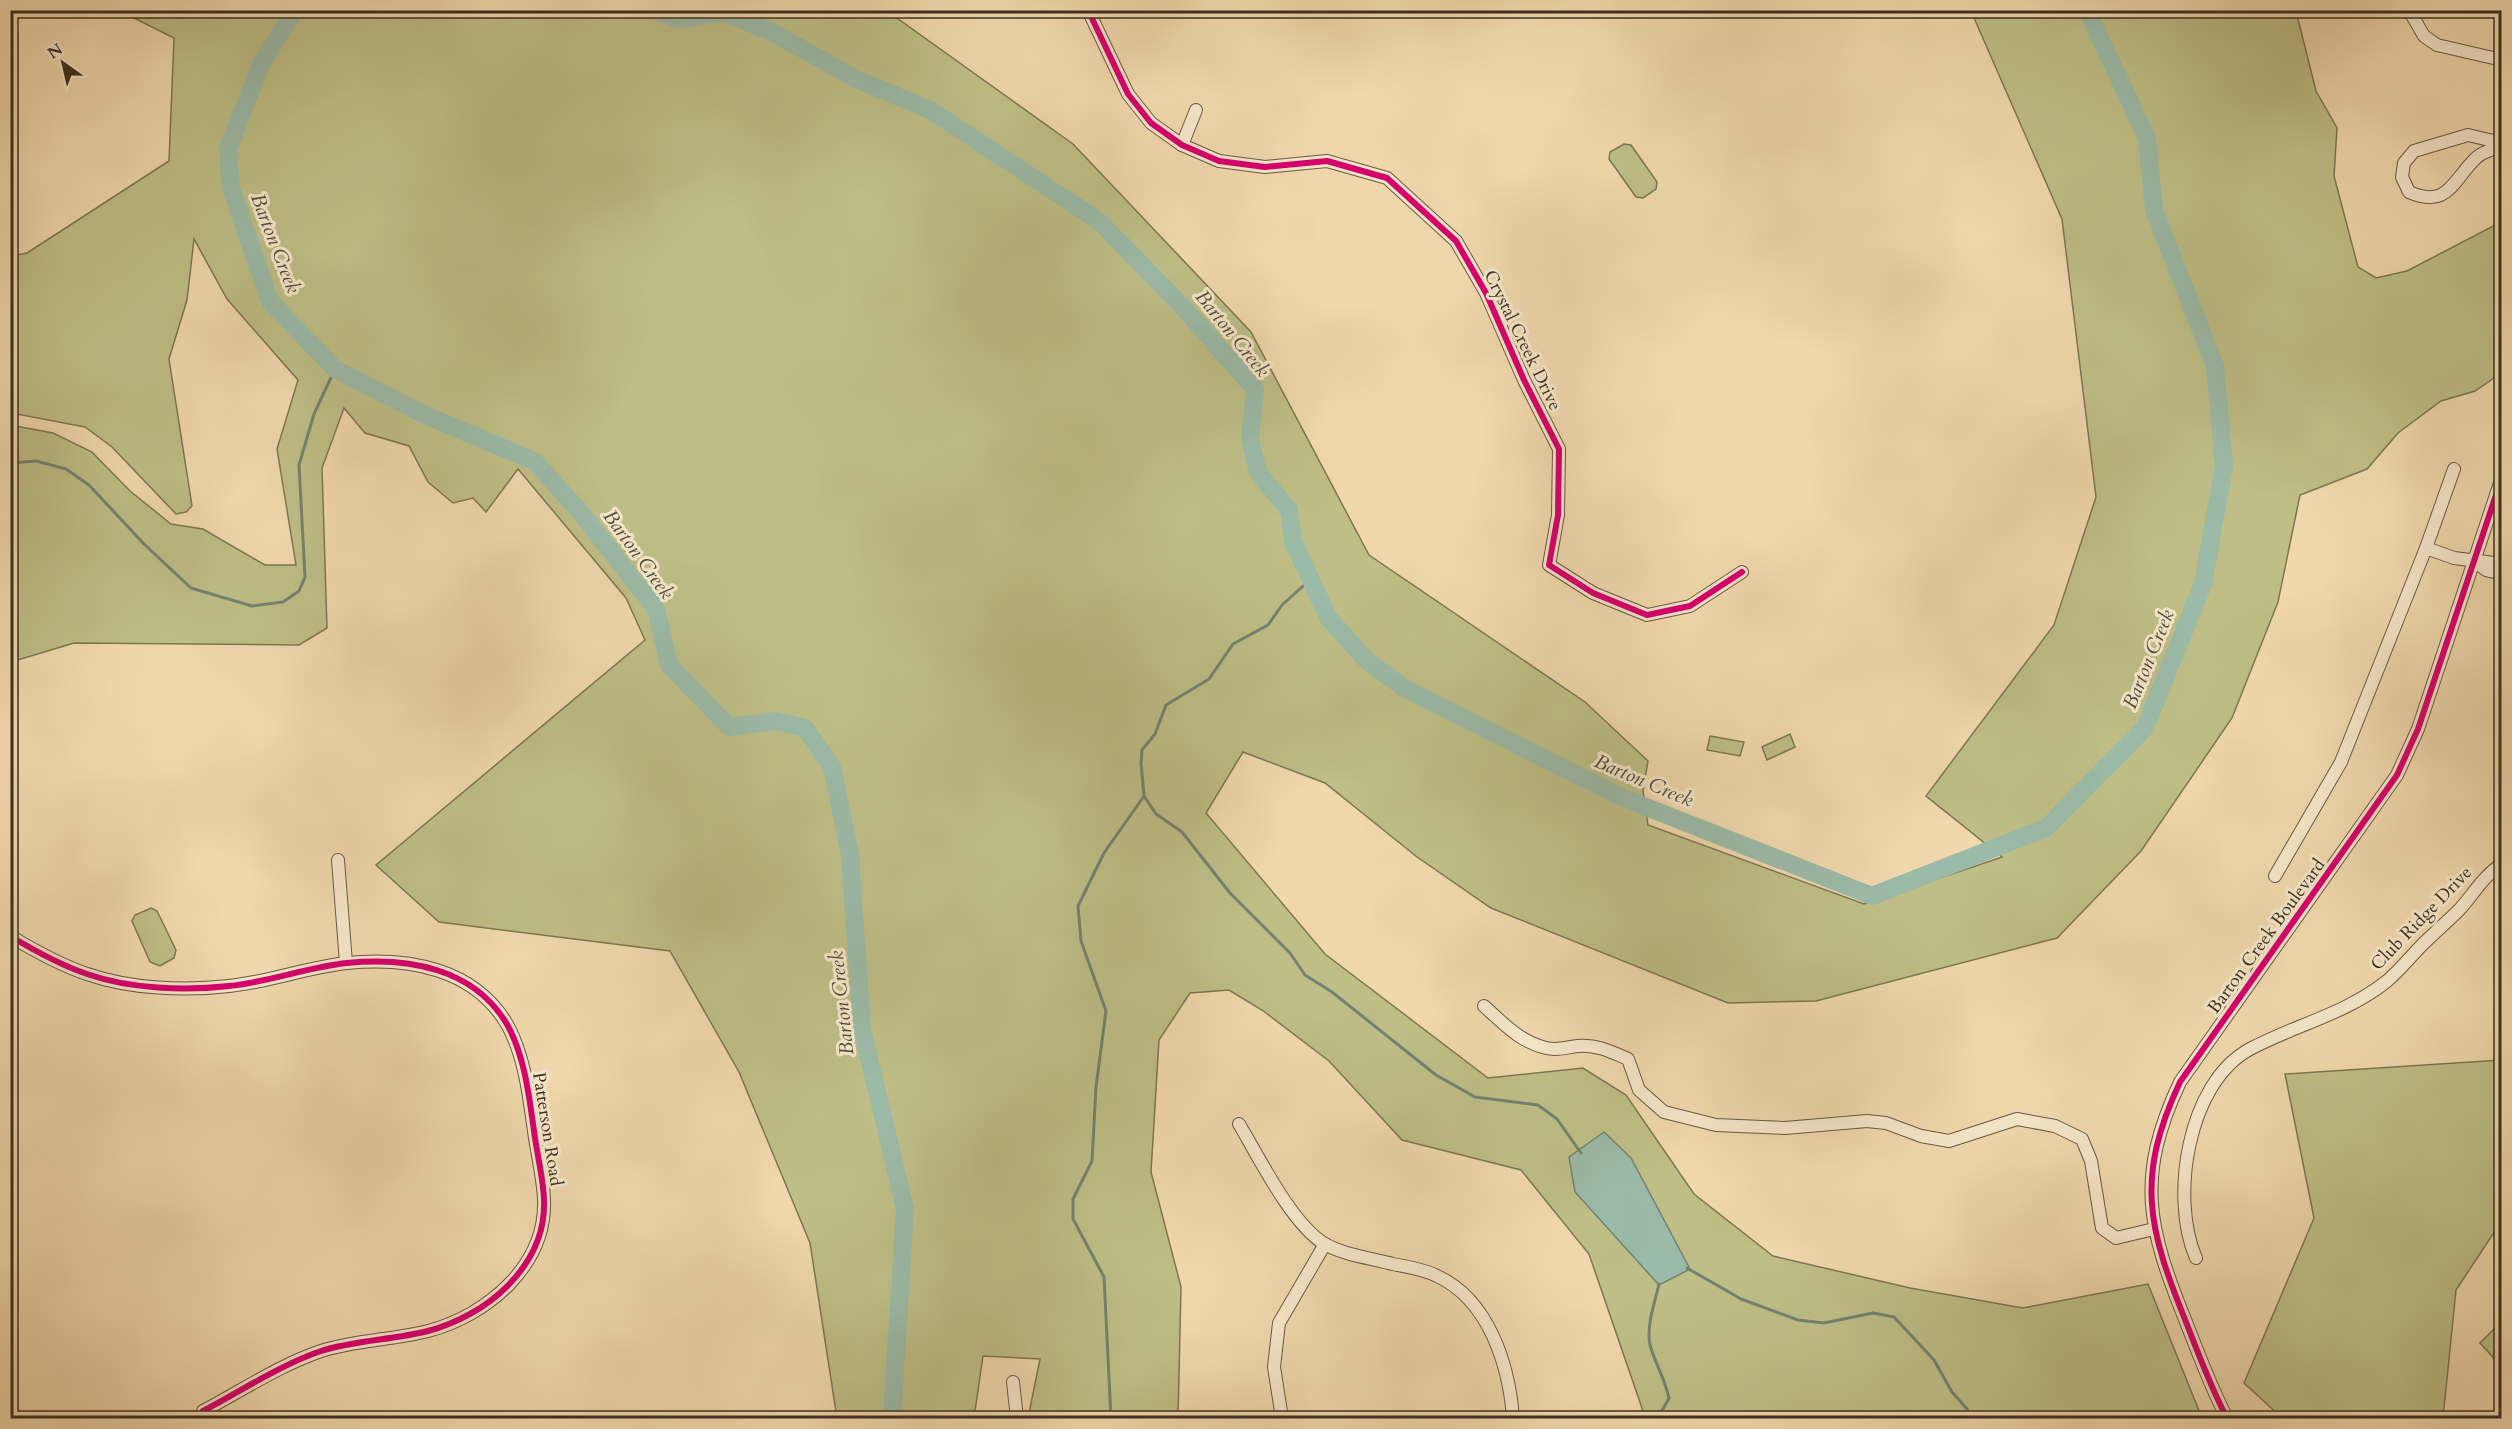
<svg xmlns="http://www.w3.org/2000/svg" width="2512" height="1429" viewBox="0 0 2512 1429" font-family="Cardo,serif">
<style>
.green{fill:#bebe86;stroke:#7d7654;stroke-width:1.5}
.water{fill:#9bbaa7;stroke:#758271;stroke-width:1.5}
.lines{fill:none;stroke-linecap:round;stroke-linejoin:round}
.stream{stroke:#758271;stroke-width:3}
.river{stroke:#9bbaa7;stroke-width:18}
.minor-casing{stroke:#695844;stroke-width:14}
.minor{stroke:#f5e6c9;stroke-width:12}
.cycleway-casing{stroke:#f5e6c9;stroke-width:10}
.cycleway{stroke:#d6006c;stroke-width:6}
.labels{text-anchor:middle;stroke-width:6;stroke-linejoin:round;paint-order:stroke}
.street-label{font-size:18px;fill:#3c2e21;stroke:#f5e6c9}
.water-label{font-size:20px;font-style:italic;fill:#4f4a3c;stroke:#f5e6c9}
</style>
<rect width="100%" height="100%" fill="#f0d8ac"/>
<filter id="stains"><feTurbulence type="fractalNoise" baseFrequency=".00333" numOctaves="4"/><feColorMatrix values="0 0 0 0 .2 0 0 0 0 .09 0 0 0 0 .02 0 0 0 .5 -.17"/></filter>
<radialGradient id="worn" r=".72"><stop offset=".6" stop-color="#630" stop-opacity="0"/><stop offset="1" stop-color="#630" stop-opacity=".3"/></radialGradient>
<!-- green -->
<g class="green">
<polygon points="120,11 887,11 1073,144 1251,332 1369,555 1585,702 1648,761 1643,791 1648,825 1864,904 2002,857 1926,796 2054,625 2096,497 2062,219 1971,11 2296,11 2316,91 2337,128 2334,176 2358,267 2376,278 2407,271 2501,222 2501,359 2494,378 2475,391 2441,401 2398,433 2367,469 2300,495 2278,602 2232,718 2141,851 2057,938 1816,1001 1728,1003 1491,908 1417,857 1325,783 1243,752 1206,813 1325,954 1488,1078 1583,1068 1626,1095 1694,1194 1773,1256 1910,1288 2023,1308 2148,1284 2202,1418 1641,1418 1643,1411 1589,1254 1521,1170 1402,1140 1329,1061 1262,1010 1229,990 1190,993 1159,1040 1151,1172 1181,1287 1178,1418 1028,1418 1040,1359 983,1356 974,1418 837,1418 810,1243 739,1072 670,951 439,922 376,865 645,640 626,598 518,469 486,512 473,498 453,503 428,482 409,446 365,433 344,408 322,468 327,628 299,645 74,643 11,662 10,425 53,433 92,452 130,491 171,524 203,529 265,565 296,565 277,449 298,380 227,299 194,239 187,300 169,359 192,506 186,512 176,514 112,447 85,427 11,413 11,256 27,253 169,161 174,38"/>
<polygon points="1624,144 1631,145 1657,182 1656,189 1643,198 1636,197 1609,159 1610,152"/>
<polygon points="1790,734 1795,747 1767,760 1762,747"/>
<polygon points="1710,736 1744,742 1740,756 1707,750"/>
<polygon points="151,908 157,911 176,950 174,958 160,966 150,962 132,921 135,915"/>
<polygon points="2501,1060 2501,1228 2497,1228 2456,1290 2443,1418 2282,1418 2244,1383 2314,1218 2285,1074"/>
<polygon points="2501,1322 2501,1366 2480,1343"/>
</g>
<!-- water -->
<polygon class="water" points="1604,1132 1631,1158 1690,1269 1659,1285 1575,1192 1569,1157"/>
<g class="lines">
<!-- stream -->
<g class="stream">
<polyline points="271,10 288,18"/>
<polyline points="10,463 36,461 66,469 89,485 144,544 191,588 252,606 283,602 299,591 305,577 299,465 314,414 335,369"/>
<polyline points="1144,796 1156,814 1182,832 1230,893 1290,953 1305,975 1332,992 1436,1075 1475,1097 1538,1105 1557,1119 1581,1153"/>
<polyline points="1687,1268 1741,1299 1798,1320 1824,1323 1873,1313 1894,1317 1934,1360 1952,1392 1967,1409 1970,1418"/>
<polyline points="1111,1418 1104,1277 1073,1219 1073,1199 1092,1161 1096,1087 1106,1011 1081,941 1078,906 1104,853 1144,796 1141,763 1142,750 1155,734 1166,705 1209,679 1233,644 1268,625 1282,605 1311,579"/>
<path d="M1658 1418 1669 1398C1665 1379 1655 1363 1650 1345 1646 1326 1655 1302 1659 1284"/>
</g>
<!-- river -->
<g class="river">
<polyline points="295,10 261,64 228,149 231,188 270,301 335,369 425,415 534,461 578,509 656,609 669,665 729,727 776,721 805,728 832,767 850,855 862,1029 905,1209 892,1418"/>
<polyline points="655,10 678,19 724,13 772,32 856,79 930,110 1099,221 1182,306 1255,389 1250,439 1258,472 1289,510 1293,541 1328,617 1366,660 1404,688 1621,797 1872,896 2046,828 2145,728 2203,584 2224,466 2215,366 2154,210 2147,138 2087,10"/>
</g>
<defs>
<g id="minor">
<polyline points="1088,10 1128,94 1151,123 1182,145 1219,161 1265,167 1327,161 1387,178 1456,241 1486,293 1524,380 1559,449 1558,515 1549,565 1593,593 1647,615 1690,606 1742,572"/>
<polyline points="2409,10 2424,36 2437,45 2502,60"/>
<path d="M2502 143 2468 135 2414 151 2404 163 2402 177 2409 192C2448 209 2452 181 2476 158 2482 152 2493 149 2502 147"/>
<polyline points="1182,145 1196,110"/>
<polyline points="2426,548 2454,558 2502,564"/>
<polyline points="2474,561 2486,570 2502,574"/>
<polyline points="338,860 346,963"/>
<polyline points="2275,876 2341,762 2426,548 2454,469"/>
<path d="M10 936C35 951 60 965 87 974 130 989 185 991 229 986 269 982 308 967 347 963 408 957 475 968 508 1026 525 1058 529 1096 534 1131 537 1154 543 1177 544 1199 547 1266 486 1316 428 1331 393 1340 355 1340 321 1351 280 1365 241 1391 203 1411"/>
<path d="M1484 1006C1503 1023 1520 1042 1546 1048 1558 1051 1567 1047 1578 1046 1596 1044 1612 1052 1628 1059L1639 1090 1664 1112 1716 1125 1785 1128 1867 1121 1886 1123 1921 1136 1949 1141 2017 1119 2055 1126 2082 1139 2091 1161 2102 1228 2116 1238 2154 1229"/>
<path d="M1239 1124C1260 1159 1290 1221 1323 1243 1343 1255 1371 1258 1393 1264 1408 1267 1424 1269 1437 1276 1489 1300 1509 1365 1513 1418"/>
<path d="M2196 1258C2170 1199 2187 1083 2250 1049 2295 1025 2346 1014 2387 981 2400 970 2411 956 2422 945 2434 933 2447 922 2459 910 2473 895 2483 876 2502 864"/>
<polyline points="1013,1382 1017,1418"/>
<polyline points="1282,1418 1274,1367 1279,1323 1325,1244"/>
<path d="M2227 1418C2211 1388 2199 1355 2186 1322 2148 1228 2135 1178 2180 1082L2397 775 2418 729 2502 477"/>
</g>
</defs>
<!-- minor casing -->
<use href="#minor" class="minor-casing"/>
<!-- minor -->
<use href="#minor" class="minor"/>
<defs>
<g id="cycleway">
<polyline points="1088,10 1128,94 1151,123 1182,145 1219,161 1265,167 1327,161 1387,178 1456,241 1486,293 1524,380 1559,449 1558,515 1549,565 1593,593 1647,615 1690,606 1742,572"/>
<path d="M10 936C35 951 60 965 87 974 130 989 185 991 229 986 269 982 308 967 347 963 408 957 475 968 508 1026 525 1058 529 1096 534 1131 537 1154 543 1177 544 1199 547 1266 486 1316 428 1331 393 1340 355 1340 321 1351 280 1365 241 1391 203 1411"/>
<path d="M2227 1418C2211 1388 2199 1355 2186 1322 2148 1228 2135 1178 2180 1082L2397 775 2418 729 2502 477"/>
</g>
</defs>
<!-- cycleway casing -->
<use href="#cycleway" class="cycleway-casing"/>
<!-- cycleway -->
<use href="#cycleway" class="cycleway"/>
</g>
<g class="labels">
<!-- street labels -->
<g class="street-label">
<text transform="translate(1523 340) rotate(64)" y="6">Crystal Creek Drive</text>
<text transform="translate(2421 918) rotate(-46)" y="6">Club Ridge Drive</text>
<text transform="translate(2266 936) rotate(-54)" y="6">Barton Creek Boulevard</text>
<text transform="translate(548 1129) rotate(81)" y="6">Patterson Road</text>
</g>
<!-- water labels -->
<g class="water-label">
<text transform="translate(276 243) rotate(69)" y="7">Barton Creek</text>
<text transform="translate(1233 333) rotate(51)" y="7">Barton Creek</text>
<text transform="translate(639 554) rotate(54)" y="7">Barton Creek</text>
<text transform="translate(2148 659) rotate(-68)" y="7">Barton Creek</text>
<text transform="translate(1644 780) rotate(23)" y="7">Barton Creek</text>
<text transform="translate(841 1003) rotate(-96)" y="7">Barton Creek</text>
</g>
</g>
<!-- margin -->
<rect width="2512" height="1429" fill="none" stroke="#f0d8ac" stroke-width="36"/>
<rect x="12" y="12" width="2488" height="1405" fill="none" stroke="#3c2e21" stroke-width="3"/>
<rect x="18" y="18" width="2476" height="1393" fill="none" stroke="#3c2e21" stroke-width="1.5"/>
<!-- north arrow -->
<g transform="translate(63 63) rotate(326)" stroke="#f5e6c9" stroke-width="4.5" paint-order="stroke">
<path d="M0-4.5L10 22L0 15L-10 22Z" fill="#3c2e21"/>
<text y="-9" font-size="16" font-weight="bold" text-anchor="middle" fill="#3c2e21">N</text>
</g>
<rect width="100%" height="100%" filter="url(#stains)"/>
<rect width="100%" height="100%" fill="url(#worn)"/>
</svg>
